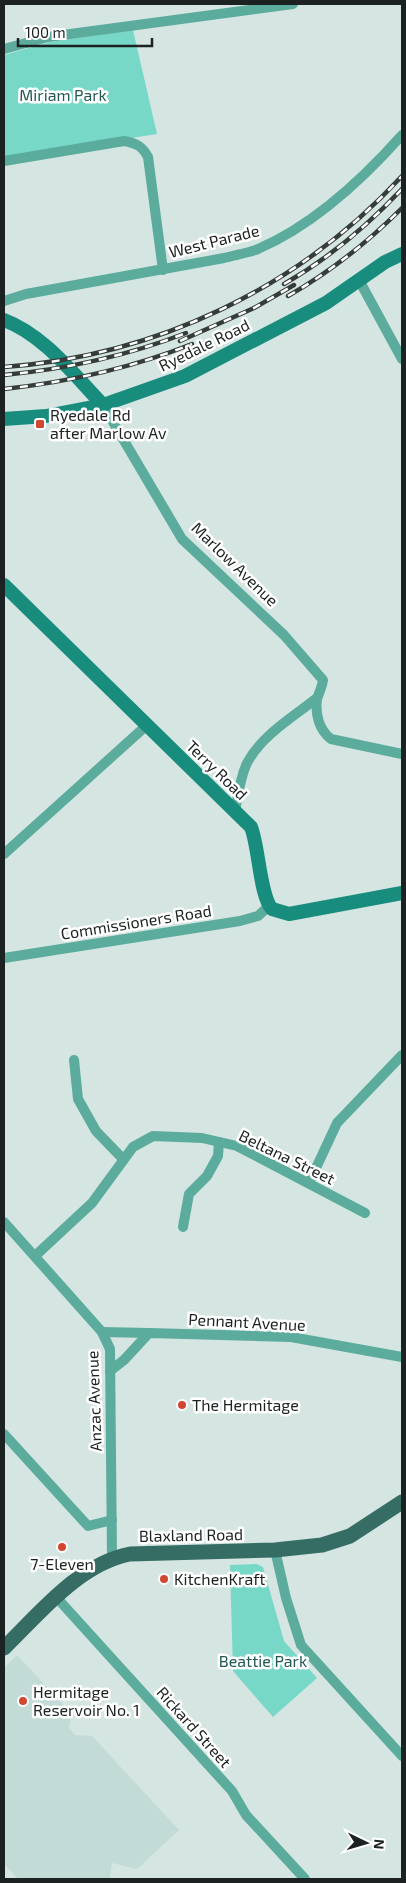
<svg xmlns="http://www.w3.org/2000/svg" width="406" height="1883" viewBox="0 0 406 1883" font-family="'Exo 2',sans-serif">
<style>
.built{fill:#c2dbd6}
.green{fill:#77d8c8}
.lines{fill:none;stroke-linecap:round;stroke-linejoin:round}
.street{stroke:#5cac9e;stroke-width:10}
.secondary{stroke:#188c7d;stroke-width:14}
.primary{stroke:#356d64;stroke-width:15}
.rail-casing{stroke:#353d3b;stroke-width:4.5}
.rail{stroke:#fff;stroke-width:2.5;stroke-dasharray:8;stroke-linecap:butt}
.poi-dot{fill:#d34731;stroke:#fff;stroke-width:2}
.labels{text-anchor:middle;stroke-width:5;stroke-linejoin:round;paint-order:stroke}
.park-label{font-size:16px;fill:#225a51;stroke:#fff}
.street-label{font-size:16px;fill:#1c2221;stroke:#fff}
.poi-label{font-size:16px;fill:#1c2221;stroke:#fff;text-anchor:start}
</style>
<rect width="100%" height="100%" fill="#d5e5e2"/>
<!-- built -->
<polygon class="built" points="17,1655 72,1714 69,1728 75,1735 92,1736 179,1830 137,1869 112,1863 110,1879 18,1879 4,1864 4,1668"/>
<!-- green -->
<g class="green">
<polygon points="133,30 157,134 4,158 4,55 50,42"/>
<polygon points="257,1564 263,1567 284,1641 317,1678 273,1717 233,1671 230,1565"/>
</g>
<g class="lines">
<!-- street -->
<g class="street">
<polyline points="4,49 48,37 293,4"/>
<path d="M4 161 124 141C136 143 142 146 148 157L163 270"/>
<polyline points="359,280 402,359"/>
<path d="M4 301 26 294 224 258C235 255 248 253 258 249 314 225 362 180 402 135"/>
<path d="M103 405 182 539 284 635 323 680C322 687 319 693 317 699 315 714 319 730 331 739L402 754"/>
<path d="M235 812C238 795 240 778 247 763 262 735 293 717 317 698"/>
<polyline points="4,854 147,725"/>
<polyline points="4,958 240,921 258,916 269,906"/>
<polyline points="74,1060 78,1099 96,1131 123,1159"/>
<polyline points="309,1183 337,1123 402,1055"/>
<polyline points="4,1222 102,1332 110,1349 112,1558"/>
<polyline points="183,1227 189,1194 207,1176 218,1156 219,1142"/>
<polyline points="35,1256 92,1203 133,1147 153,1136 202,1138 237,1146 365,1213"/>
<polyline points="102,1332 149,1333"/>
<polyline points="110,1371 124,1360 149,1333 291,1337 402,1357"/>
<polyline points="4,1434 88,1526 112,1520"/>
<polyline points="275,1550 286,1598 301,1645 402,1756"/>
<polyline points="57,1598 232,1791 246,1815 305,1879"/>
</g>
<!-- secondary -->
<g class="secondary">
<path d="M4 320C44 335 74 375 103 405"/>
<polyline points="4,419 46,416 103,405 185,376 326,303 385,262 402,254"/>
<path d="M4 585 251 827C259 847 260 897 272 909L289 914 402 893"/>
</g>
<!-- primary -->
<path class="primary" d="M4 1648C40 1613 79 1564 130 1554L275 1550 322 1545 350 1536 402 1502"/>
<defs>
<g id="rail">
<path d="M284 284C328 259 367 226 402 189"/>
<path d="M288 296C330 272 368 242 402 208"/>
<polyline points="180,341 254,308 294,285"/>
<path d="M4 367C156 356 299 288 402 176"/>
<path d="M4 375C66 369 127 356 186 333"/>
<path d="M4 389C68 382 132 368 192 344"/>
</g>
</defs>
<!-- rail casing -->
<use href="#rail" class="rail-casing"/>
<!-- rail -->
<use href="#rail" class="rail"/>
</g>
<!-- markers -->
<g class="poi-dot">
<rect x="35" y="419" width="10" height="10" rx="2.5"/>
<circle cx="182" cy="1405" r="5"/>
<circle cx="62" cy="1547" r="5"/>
<circle cx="164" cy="1579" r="5"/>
<circle cx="23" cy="1701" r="5"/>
</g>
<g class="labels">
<!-- park labels -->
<g class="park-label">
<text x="63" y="101">Miriam Park</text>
<text x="263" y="1667">Beattie Park</text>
</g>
<!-- street labels -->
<g class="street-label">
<text transform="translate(214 241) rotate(-14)" y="6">West Parade</text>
<text transform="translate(204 345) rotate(-26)" y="6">Ryedale Road</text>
<text transform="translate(235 564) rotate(44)" y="6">Marlow Avenue</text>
<text transform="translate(217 770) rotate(44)" y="6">Terry Road</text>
<text transform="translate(136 922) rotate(-9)" y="6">Commissioners Road</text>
<text transform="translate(287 1157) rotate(26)" y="6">Beltana Street</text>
<text transform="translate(247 1322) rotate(3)" y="6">Pennant Avenue</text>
<text transform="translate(94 1401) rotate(-92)" y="6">Anzac Avenue</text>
<text transform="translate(191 1535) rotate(-1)" y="6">Blaxland Road</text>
<text transform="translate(194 1727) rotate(48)" y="6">Rickard Street</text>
</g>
<!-- poi labels -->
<g class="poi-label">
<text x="50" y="421">Ryedale Rd<tspan x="50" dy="18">after Marlow Av</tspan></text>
<text x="192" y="1411">The Hermitage</text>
<text x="62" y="1570" text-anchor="middle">7-Eleven</text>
<text x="174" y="1585">KitchenKraft</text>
<text x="33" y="1698">Hermitage<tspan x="33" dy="18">Reservoir No. 1</tspan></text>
</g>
</g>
<!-- border -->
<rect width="406" height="1883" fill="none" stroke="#1c2221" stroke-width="10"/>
<!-- north arrow -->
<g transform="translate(366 1843) rotate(95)" stroke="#ffffff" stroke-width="4" paint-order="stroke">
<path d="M0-4L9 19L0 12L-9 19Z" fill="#1c2221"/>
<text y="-8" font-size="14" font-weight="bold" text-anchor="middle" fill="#1c2221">N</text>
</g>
<!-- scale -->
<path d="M18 38v8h134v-8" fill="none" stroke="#1c2221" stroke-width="2.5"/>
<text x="25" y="38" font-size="15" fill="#1c2221" stroke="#ffffff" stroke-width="4" paint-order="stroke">100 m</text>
</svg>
